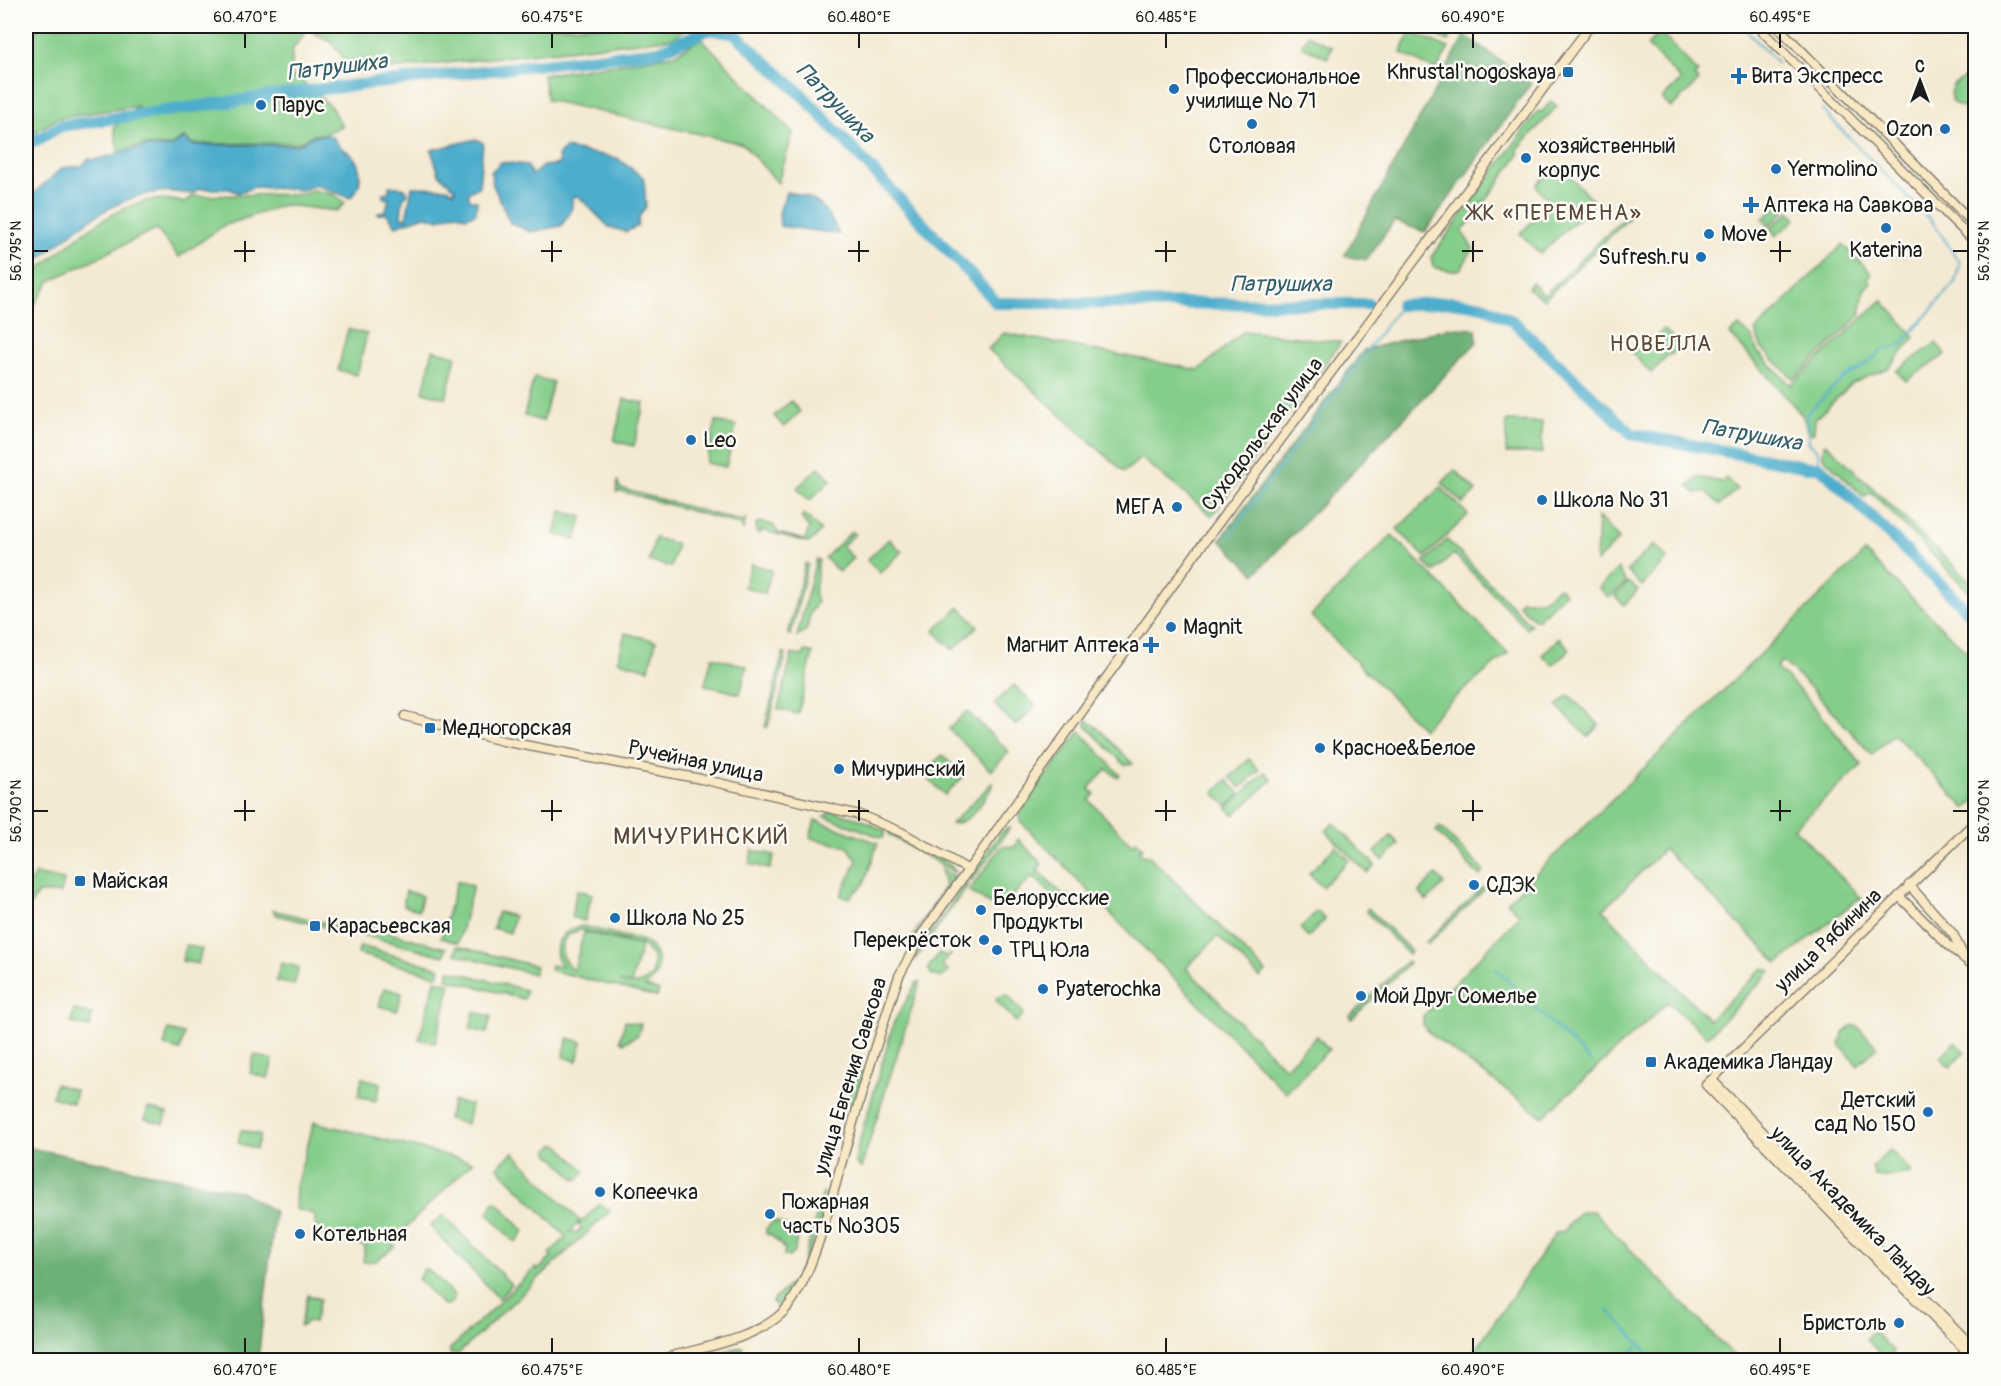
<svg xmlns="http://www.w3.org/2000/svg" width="2001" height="1386" viewBox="0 0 2001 1386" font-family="Pangolin,sans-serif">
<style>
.green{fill:#85ce8a;stroke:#507553;stroke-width:1.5;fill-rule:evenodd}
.forest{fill:#6cb176;stroke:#446649;stroke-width:1.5}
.water{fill:#4dadcc;stroke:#346474;stroke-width:1.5}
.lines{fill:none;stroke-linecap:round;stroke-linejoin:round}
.stream{stroke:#4dadcc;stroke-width:2}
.river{stroke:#4dadcc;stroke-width:12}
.secondary-casing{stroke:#888277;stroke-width:11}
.secondary{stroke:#f8e8c3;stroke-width:8}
.ticks{fill:none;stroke:#1c1c1c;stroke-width:2}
.poi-dot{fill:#1f6fb2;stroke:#fdfcf7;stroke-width:2}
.labels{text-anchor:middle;stroke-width:5;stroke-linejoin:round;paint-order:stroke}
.poi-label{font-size:21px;fill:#1c1c1c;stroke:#fdfcf7;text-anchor:start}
.street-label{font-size:21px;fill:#1c1c1c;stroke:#fdfcf7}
.water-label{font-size:22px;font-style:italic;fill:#325d6b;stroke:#fdfcf7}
.neighbourhood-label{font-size:22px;letter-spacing:1.5px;fill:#5b4837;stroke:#fdfcf7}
.quarter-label{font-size:24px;letter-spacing:1.5px;fill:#5b4837;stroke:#fdfcf7}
.neatline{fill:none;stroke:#1c1c1c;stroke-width:2}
.ticks-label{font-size:15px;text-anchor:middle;fill:#1c1c1c}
</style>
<rect width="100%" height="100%" fill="#fdfcf7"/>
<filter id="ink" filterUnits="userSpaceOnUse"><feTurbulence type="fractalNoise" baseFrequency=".0167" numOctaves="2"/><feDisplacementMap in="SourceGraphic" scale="12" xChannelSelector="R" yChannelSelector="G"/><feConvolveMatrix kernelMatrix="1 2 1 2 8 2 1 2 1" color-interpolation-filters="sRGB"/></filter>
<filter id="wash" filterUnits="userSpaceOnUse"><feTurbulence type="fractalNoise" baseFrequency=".008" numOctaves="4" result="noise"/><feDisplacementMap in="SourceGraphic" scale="24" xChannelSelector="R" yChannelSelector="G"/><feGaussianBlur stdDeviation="1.35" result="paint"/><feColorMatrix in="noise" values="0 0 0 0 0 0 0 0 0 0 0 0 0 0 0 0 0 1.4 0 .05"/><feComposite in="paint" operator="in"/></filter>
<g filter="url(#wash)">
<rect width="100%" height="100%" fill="#f4e9d2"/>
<!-- green -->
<g class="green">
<polygon points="37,26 303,26 304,34 292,50 292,77 298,77 331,107 342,126 325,134 312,135 298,143 192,144 185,137 170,146 143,145 118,152 114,127 138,106 59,118 26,137 26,101 29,97"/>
<polygon points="311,26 688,26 675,38 355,73 329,40 313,33"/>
<polygon points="1417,26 1455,26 1448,41"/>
<polygon points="1411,32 1449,48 1436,70 1401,53"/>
<polygon points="1660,32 1698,72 1694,76 1699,81 1671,108 1662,99 1681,80 1647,45"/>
<polygon points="1307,35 1332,47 1327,58 1302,46"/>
<polygon points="701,38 793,133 778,183 743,144 547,100 543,75 674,55"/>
<polygon points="1973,72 1975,75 1969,101 1964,108 1953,103 1950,93 1953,85"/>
<polygon points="1551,101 1557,106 1518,149 1519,155 1462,232 1473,248 1461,269 1452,271 1433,267 1431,257 1538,111 1542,112"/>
<polygon points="1553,168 1562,169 1592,199 1592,206 1540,254 1520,233 1552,203 1537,188 1537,184"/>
<path d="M312 190 333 194 345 203 337 211 284 205 223 226 179 257 156 229 50 281 26 318V280C65 248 131 183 184 203L193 196 305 194Z"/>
<polygon points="1788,195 1794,202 1769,226 1763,219"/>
<polygon points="1790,211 1796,219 1776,236 1770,228"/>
<polygon points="1628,214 1630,217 1544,300 1528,288 1532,282 1544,295"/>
<polygon points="1843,244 1872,274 1868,279 1871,282 1864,290 1860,316 1794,379 1762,349 1755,331"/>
<polygon points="1882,300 1915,337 1889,368 1853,383 1815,419 1814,433 1808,433 1803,416 1730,334 1739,326 1753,338 1757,351 1791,385"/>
<polygon points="348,329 367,334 357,375 338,370"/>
<polygon points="1664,329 1681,346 1671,355 1655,338"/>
<polygon points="1244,331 1341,342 1212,516 1141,458 1124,472 988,349 1004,333 1199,370"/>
<polygon points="1649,336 1668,356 1651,373 1632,353"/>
<polygon points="1936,343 1946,354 1906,381 1896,371"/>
<polygon points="433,350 456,356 446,398 423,392"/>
<polygon points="534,377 553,382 543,421 524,416"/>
<polygon points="624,399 644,403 634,446 614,441"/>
<polygon points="791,401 800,412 784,427 774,416"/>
<polygon points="716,421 736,426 726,467 706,463"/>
<polygon points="1506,421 1542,422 1542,453 1506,453"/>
<polygon points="1827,444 1975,586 1975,598 1871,492 1864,497 1823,457 1824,445"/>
<polygon points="819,467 831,480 809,501 797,488"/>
<polygon points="1455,470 1476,491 1463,504 1442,483"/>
<polygon points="1697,477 1722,482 1726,478 1737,489 1720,505 1705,491 1696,493 1688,486"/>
<polygon points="618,482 620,488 743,522 746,518 743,530 741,525 620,491 616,492"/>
<polygon points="1441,487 1468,515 1425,557 1397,529"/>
<polygon points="561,511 582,517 576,540 555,534"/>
<polygon points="804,514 821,531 809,543 762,530 760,534 756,532 756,524 761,522 773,525 778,533 805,540 809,528 801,517"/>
<polygon points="1598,517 1619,539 1596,562"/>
<polygon points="852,531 855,534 842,546 853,558 839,572 825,558"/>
<polygon points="1392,535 1508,653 1445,706 1423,729 1311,616"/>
<polygon points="655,538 677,544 671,567 649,561"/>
<polygon points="889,539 902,552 880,573 867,560"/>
<polygon points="1447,540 1531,625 1527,629 1454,554 1434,572 1424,562"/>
<polygon points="1654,544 1668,559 1642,586 1627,571"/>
<polygon points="1865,552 1975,660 1975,800 1966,809 1894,734 1872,755 1810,687 1782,661 1776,668 1804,695 1862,765 1794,828 1863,900 1857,900 1778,963 1664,849 1603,910 1709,1020 1763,968 1771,971 1707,1037 1668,1002 1543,1117 1430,1034 1423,1025 1423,1016 1520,915 1507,902"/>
<path d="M816 559 819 560C815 573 819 580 814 592L817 602 810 614 807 629 797 637Z"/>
<polygon points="805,563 808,564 791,635 788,634"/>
<polygon points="751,564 772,570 765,593 744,587"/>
<polygon points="1618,568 1626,582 1609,598 1599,588"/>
<polygon points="1628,582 1638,590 1624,605 1615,596"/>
<polygon points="1559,587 1565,593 1536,621 1518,604 1522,600 1542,600"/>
<polygon points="959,607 978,626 953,650 934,631"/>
<polygon points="625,633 656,641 649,669 618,661"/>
<polygon points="1559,638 1570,649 1553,665 1542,655"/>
<polygon points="805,651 813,653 798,714 778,709 792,654 803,656"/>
<polygon points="783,653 786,654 768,727 765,727"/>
<polygon points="712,657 747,666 740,694 705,685"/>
<polygon points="1014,685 1036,706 1016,726 994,704"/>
<polygon points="1569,695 1599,725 1588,737 1557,706"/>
<polygon points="967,711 1009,752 991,771 949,729"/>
<polygon points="1086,720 1098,728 1133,764 1125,765 1086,726"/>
<polygon points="1080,731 1120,775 1118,778 1107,769 1089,788 1095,794 1089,800 1132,845 1136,841 1143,848 1139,851 1142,855 1149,856 1266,972 1260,978 1218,936 1186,968 1285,1068 1317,1036 1329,1049 1286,1093 1020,821 1019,811"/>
<polygon points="942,755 964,776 945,795 923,774"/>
<polygon points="1249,759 1259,770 1241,788 1230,777"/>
<polygon points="1265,772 1272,780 1234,815 1227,808"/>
<polygon points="1227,780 1240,794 1227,806 1214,793"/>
<path d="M992 783V787C982 802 971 824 951 824Z"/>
<polygon points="832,811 863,820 886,831 883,838 824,816"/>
<path d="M815 820 878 843 864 884 849 898 841 896C845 882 853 874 857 860L848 847 810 838Z"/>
<polygon points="1334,823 1375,865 1367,873 1326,831"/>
<polygon points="1440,827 1484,871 1480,876 1436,831"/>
<polygon points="1010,828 972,880 966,880 1002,831"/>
<polygon points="890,832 949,863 956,873 889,835"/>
<polygon points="1391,836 1399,844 1383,860 1375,852"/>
<polygon points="1018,839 1042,864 1036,874 1039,871 1063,895 1069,895 1072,898 1061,908 1056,906 1059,902 1033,876 1001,907 994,907 969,891 1002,846 1015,847"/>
<polygon points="1336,846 1349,860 1322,887 1309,873"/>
<polygon points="752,850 774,855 770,869 749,864"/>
<polygon points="941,869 955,877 906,947 945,886"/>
<polygon points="35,874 64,880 61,893 38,893 26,912 26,889"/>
<polygon points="1436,875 1444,884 1427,901 1419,892"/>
<polygon points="457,881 473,886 458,943 441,938"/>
<polygon points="965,883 968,885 914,961 916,953"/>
<polygon points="1483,887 1485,889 1428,944 1426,942"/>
<polygon points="577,890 592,894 585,921 571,917"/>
<polygon points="406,891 422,896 419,910 403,906"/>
<polygon points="1368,908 1411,951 1408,954 1366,911"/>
<polygon points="273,910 350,929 345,932 276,915"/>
<polygon points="1317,911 1325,920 1308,937 1300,928"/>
<polygon points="498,912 514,916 510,933 493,928"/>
<polygon points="364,926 446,948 444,956 362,935"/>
<path d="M582 926 644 941C663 954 662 974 645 987L659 991 657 997 550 970 551 965 563 967C548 948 561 930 582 926ZM582 930 643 945 653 957V974C642 986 634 986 619 982L631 984 641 946 584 932 574 970 571 969C556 953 559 934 582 930Z"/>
<polygon points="186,945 202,949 198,964 182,961"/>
<polygon points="360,946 440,968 438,976 358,954"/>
<polygon points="457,946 536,966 534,974 455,954"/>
<polygon points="939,953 946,956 951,955 942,965 949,972 940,978 931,974 928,968"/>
<polygon points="1407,961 1409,963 1352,1019 1350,1016"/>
<polygon points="281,963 299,967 294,985 276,981"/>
<polygon points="449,970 526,990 524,999 447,979"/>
<polygon points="435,980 451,984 435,1043 419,1039"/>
<polygon points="917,982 920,982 861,1168 856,1163 856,1153 894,1022"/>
<polygon points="384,988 402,993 397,1011 379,1006"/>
<polygon points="1008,995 1024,1014 1016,1022 996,1000 997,997"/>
<polygon points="74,1010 92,1014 90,1027 71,1023"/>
<polygon points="474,1012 491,1016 487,1033 470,1029"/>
<polygon points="625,1021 641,1024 638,1035 623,1043 620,1040"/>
<polygon points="1853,1025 1858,1027 1877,1047 1858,1066 1840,1045 1843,1033"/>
<polygon points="168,1030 184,1034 180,1050 164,1046"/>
<polygon points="568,1038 582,1042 577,1061 563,1057"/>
<polygon points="1955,1042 1965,1052 1950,1067 1940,1057"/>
<polygon points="254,1055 273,1060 268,1078 250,1073"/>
<polygon points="865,1068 852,1111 838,1099"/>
<polygon points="362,1078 381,1083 376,1101 358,1096"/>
<polygon points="55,1084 76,1090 73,1103 52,1097"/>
<polygon points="453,1101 471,1105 467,1124 448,1119"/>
<polygon points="148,1108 167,1113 164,1124 145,1119"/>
<polygon points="314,1122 473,1162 392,1241 395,1246 376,1261 363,1262 365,1246 317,1235 314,1214 295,1209 296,1186"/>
<polygon points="241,1130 260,1135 256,1149 238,1143"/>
<polygon points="555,1144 559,1145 584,1170 584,1174 578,1179 575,1179 549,1153 549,1149"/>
<polygon points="1890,1150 1912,1173 1885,1177 1875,1176 1872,1167"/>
<polygon points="513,1152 580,1221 569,1233 572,1231 576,1234 582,1228 578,1225 600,1204 610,1211 458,1354 450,1354 450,1349 535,1268 538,1270 552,1257 549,1254 566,1237 497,1167"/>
<polygon points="823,1192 829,1197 801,1276 783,1305 778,1307 772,1302 800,1274"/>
<polygon points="494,1202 498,1203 524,1231 517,1241 513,1241 488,1213"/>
<polygon points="1593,1211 1738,1360 1468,1360 1556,1233 1563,1232 1578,1213"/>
<polygon points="443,1215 512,1285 499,1299 430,1226"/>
<polygon points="774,1221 799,1231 794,1252 789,1257 784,1255 785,1249 771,1235 766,1234 766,1229"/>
<polygon points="424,1269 429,1270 454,1295 454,1300 448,1305 443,1305 418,1279"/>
<polygon points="308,1295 320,1299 314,1323 306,1321 304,1325 300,1326"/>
<polygon points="1874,1331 1894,1352 1886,1360 1866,1339"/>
<polygon points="742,1347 749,1360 694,1360"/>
</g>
<!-- forest -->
<g class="forest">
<polygon points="1465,35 1531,83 1425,232 1394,221 1367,260 1344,256"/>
<polygon points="1449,328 1476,329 1477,342 1255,574 1220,540 1364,350"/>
<polygon points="26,1147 242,1192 275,1212 258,1360 26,1360"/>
</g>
<!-- water -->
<g class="water">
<path d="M325 135C337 136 335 144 343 149 361 158 367 183 350 198L316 185 303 190 255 187 238 193 230 189H198L195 193C183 195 172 190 159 192 107 198 65 239 26 270V200L62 168 82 166 88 159 94 160 144 147H170L184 139 192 145H298L313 136Z"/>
<polygon points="476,139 483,143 479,187 469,192 469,199 477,201 476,213 466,217 455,213 440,219 425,216 396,226 387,214 377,214 386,210 389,199 384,198 382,194 389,192 389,186 405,188 408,193 403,199 401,217 406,218 412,187 447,188 454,192 455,189 439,174 431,150"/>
<polygon points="565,148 617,158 644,178 646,207 639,217 638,226 626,232 609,227 578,196 573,197 571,212 561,226 530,232 510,223 493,185 491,172 501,162 527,165 532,175 543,166 560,164 558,156"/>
<path d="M786 192C818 196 825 206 839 234L780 226 779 213Z"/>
</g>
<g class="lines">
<!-- stream -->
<g class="stream">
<polyline points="1742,26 1778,63"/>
<polyline points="1820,467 1818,451 1809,443 1807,413 1846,376 1859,370 1884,349 1900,346 1955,282 1960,263 1934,224 1822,110"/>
<polyline points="1229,536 1401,305"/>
<polyline points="1496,969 1591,1062"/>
<polyline points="1608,1310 1655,1360"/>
<polyline points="1623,1360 1638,1346"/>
</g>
<!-- river -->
<g class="river">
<polyline points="26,146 61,126 137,115 305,91 659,51 710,29 735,34 804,97 997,303 1369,304"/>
<polyline points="1401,305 1451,302 1483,306 1514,322 1632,434 1808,467 1820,467 1976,619"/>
</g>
</g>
</g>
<g filter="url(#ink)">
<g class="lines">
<defs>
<g id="secondary">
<polyline points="1757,26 1976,243"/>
<polyline points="1777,26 1976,226"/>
<polyline points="405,716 503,741 701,779 860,815 901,832 969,870"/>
<polyline points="1909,885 1953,934 1963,955"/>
<polyline points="1899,896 1949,946 1976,968"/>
<polyline points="1712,1080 1976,1350"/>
<path d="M658 1360C697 1348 750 1342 781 1314 812 1286 832 1195 844 1154 861 1094 879 1035 899 976L920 937 1196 553 1590 26"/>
<polyline points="1975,1360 1706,1085 1976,821"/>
</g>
</defs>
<!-- secondary casing -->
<use href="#secondary" class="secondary-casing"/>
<!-- secondary -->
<use href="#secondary" class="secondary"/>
</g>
</g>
<!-- ticks -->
<path class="ticks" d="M245 33V48M552 33V48M859 33V48M1166 33V48M1473 33V48M1780 33V48M245 241V262M552 241V262M859 241V262M1166 241V262M1473 241V262M1780 241V262M33 251H48M234 251H255M541 251H562M848 251H869M1155 251H1176M1462 251H1483M1770 251H1791M1953 251H1968M245 800V821M552 800V821M859 800V821M1166 800V821M1473 800V821M1780 800V821M33 811H48M234 811H255M541 811H562M848 811H869M1155 811H1176M1462 811H1483M1770 811H1791M1953 811H1968M245 1338V1353M552 1338V1353M859 1338V1353M1166 1338V1353M1473 1338V1353M1780 1338V1353"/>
<!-- markers -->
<g class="poi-dot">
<rect x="1562" y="66" width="12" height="12" rx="3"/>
<path d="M1736 67h6v6h6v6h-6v6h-6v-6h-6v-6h6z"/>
<circle cx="1174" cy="89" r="6"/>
<circle cx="261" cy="105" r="6"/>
<circle cx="1252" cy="124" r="6"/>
<circle cx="1945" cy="129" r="6"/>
<circle cx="1526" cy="158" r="6"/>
<circle cx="1776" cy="169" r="6"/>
<path d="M1748 196h6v6h6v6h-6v6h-6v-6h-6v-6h6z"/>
<circle cx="1886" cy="228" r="6"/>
<circle cx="1709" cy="234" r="6"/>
<circle cx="1701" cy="257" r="6"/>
<circle cx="691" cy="440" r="6"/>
<circle cx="1542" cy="500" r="6"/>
<circle cx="1177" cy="507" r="6"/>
<circle cx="1171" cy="627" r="6"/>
<path d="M1148 636h6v6h6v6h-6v6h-6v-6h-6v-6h6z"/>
<rect x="424" y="722" width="12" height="12" rx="3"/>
<circle cx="1320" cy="748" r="6"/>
<circle cx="839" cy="769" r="6"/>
<rect x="74" y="875" width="12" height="12" rx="3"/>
<circle cx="1474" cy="885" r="6"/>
<circle cx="981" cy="910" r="6"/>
<circle cx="615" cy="918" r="6"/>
<rect x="309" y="920" width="12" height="12" rx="3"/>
<circle cx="984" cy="940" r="6"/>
<circle cx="997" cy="950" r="6"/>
<circle cx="1043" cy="989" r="6"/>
<circle cx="1361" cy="996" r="6"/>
<rect x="1645" y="1056" width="12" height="12" rx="3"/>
<circle cx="1928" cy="1112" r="6"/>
<circle cx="600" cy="1192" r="6"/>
<circle cx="770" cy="1214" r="6"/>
<circle cx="300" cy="1234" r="6"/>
<circle cx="1899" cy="1323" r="6"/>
</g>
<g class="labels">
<!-- poi labels -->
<g class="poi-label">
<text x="1556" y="79" text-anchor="end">Khrustal'nogoskaya</text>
<text x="1751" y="83">Вита Экспресс</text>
<text x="1186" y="84">Профессиональное<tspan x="1186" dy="24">училище № 71</tspan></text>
<text x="273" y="112">Парус</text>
<text x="1933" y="136" text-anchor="end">Ozon</text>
<text x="1252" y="153" text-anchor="middle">Столовая</text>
<text x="1538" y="153">хозяйственный<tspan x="1538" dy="24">корпус</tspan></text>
<text x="1788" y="176">Yermolino</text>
<text x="1763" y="212">Аптека на Савкова</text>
<text x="1721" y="241">Move</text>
<text x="1886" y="257" text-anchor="middle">Katerina</text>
<text x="1689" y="264" text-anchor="end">Sufresh.ru</text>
<text x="703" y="447">Leo</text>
<text x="1554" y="507">Школа № 31</text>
<text x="1165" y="514" text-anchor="end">МЕГА</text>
<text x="1183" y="634">Magnit</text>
<text x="1139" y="652" text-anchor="end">Магнит Аптека</text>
<text x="442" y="735">Медногорская</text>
<text x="1332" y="755">Красное&amp;Белое</text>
<text x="851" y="776">Мичуринский</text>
<text x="92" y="888">Майская</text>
<text x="1486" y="892">СДЭК</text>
<text x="993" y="905">Белорусские<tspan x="993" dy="24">Продукты</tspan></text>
<text x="627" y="925">Школа № 25</text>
<text x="327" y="933">Карасьевская</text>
<text x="972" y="947" text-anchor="end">Перекрёсток</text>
<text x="1009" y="957">ТРЦ Юла</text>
<text x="1055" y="996">Pyaterochka</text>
<text x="1373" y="1003">Мой Друг Сомелье</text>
<text x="1663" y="1069">Академика Ландау</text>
<text x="1916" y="1107" text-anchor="end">Детский<tspan x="1916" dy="24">сад № 150</tspan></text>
<text x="612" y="1199">Копеечка</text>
<text x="782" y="1209">Пожарная<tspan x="782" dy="24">часть №305</tspan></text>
<text x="312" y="1241">Котельная</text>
<text x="1887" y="1330" text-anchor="end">Бристоль</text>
</g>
<!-- street labels -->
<g class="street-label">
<text transform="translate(1262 434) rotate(-53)" y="7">Суходольская улица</text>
<text transform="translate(696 761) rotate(12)" y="7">Ручейная улица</text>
<text transform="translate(1828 940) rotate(-44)" y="7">улица Рябинина</text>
<text transform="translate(850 1076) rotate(-73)" y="7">улица Евгения Савкова</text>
<text transform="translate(1853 1211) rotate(46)" y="7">улица Академика Ландау</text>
</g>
<!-- water labels -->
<g class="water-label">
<text transform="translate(337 66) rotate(-7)" y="8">Патрушиха</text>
<text transform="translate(836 102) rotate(46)" y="8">Патрушиха</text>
<text x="1281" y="291">Патрушиха</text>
<text transform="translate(1752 434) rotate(10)" y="8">Патрушиха</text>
</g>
<!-- neighbourhood labels -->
<g class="neighbourhood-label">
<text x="1555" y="220">ЖК «ПЕРЕМЕНА»</text>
<text x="1661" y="351">НОВЕЛЛА</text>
</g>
<!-- quarter labels -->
<g class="quarter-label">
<text x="701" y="844">МИЧУРИНСКИЙ</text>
</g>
</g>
<!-- margin -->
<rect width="2001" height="1386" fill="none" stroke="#fdfcf7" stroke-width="66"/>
<!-- north arrow -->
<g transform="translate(1920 81)" stroke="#fdfcf7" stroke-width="4.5" paint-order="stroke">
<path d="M0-4.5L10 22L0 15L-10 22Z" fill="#1c1c1c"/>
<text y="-9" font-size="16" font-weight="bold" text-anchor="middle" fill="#1c1c1c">С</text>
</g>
<rect x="33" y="33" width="1935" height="1320" class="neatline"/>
<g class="ticks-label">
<text x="245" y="22">60.470°E</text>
<text x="552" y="22">60.475°E</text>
<text x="859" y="22">60.480°E</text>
<text x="1166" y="22">60.485°E</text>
<text x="1473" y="22">60.490°E</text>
<text x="1780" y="22">60.495°E</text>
<text transform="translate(16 251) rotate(-90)" y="5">56.795°N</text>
<text transform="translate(1984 251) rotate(-90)" y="5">56.795°N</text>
<text transform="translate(16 811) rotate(-90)" y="5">56.790°N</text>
<text transform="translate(1984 811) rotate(-90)" y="5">56.790°N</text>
<text x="245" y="1375">60.470°E</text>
<text x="552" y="1375">60.475°E</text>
<text x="859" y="1375">60.480°E</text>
<text x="1166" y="1375">60.485°E</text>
<text x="1473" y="1375">60.490°E</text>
<text x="1780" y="1375">60.495°E</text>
</g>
</svg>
